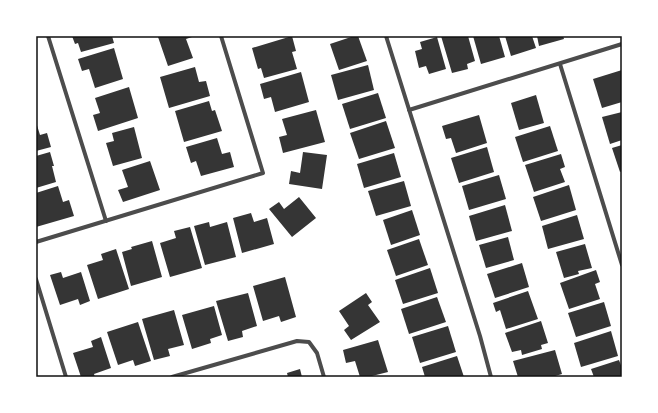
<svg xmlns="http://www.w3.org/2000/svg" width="658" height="413" viewBox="0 0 658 413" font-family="'Sofia Sans Condensed',sans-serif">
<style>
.building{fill:#353535}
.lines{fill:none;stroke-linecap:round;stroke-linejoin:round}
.minor{stroke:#4c4c4c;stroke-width:4}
.neatline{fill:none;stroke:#111;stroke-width:1.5}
</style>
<rect width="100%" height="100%" fill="#fff"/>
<!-- building -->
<g class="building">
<polygon points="72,36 112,36 114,43 81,52 78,43 75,44"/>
<polygon points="162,36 195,36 186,39 193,58 168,66 158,37"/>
<polygon points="292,36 296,51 292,52 297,69 264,78 261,68 258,69 252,48"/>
<polygon points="354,36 358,36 367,61 339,70 330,44"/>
<polygon points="441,36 468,36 475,61 467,64 468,69 452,73"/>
<polygon points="473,36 499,36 505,57 481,64"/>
<polygon points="505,36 532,36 536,48 511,56"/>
<polygon points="537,36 563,36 564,39 539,46"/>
<polygon points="437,37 446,69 429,74 426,66 419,68 415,51 422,49 420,42"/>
<polygon points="114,48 123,79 95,88 89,69 82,71 78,59"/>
<polygon points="368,65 374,90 338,100 331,75"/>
<polygon points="195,67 199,82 206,81 210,96 169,108 160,77"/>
<polygon points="622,70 622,102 602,108 593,79"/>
<polygon points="301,72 309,102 275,112 271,97 264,99 260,84"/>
<polygon points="129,87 138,118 98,131 93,115 100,113 95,98"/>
<polygon points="378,93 386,118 350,129 342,104"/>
<polygon points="536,95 544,123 519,130 511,103"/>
<polygon points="209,101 212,111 215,110 222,131 184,142 175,111"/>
<polygon points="316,110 325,142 283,153 279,137 287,135 282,119"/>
<polygon points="622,112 622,140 610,144 602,117"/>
<polygon points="479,115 487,143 456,153 451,138 446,139 442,126"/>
<polygon points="386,121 395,148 359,159 350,133"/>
<polygon points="36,122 40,135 47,133 51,147 36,151"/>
<polygon points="550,126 558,151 523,162 515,137"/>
<polygon points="134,127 142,158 113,166 106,143 114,141 112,133"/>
<polygon points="217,138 222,154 230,152 234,167 201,176 196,161 191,163 186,147"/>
<polygon points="622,145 622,171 620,172 612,148"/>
<polygon points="487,147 494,172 459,183 451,158"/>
<polygon points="50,152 54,166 52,166 56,182 36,188 36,156"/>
<polygon points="303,152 327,155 322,189 289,184 291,171 300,173"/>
<polygon points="394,153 401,177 364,188 357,164"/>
<polygon points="561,154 565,167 560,169 565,182 534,192 525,165"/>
<polygon points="150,161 160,190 123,202 118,190 128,187 122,170"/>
<polygon points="499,175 506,199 469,210 462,186"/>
<polygon points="404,181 411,206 376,216 368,191"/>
<polygon points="569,185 576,210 541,221 533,197"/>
<polygon points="58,186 63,202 69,200 74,216 36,227 36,193"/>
<polygon points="299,197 316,218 292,237 269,209 279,202 284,209"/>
<polygon points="505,205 512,231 476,241 469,216"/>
<polygon points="412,210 420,235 391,245 383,220"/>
<polygon points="251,213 254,222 267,218 274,244 242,253 233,218"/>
<polygon points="577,215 584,239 548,249 542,226"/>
<polygon points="209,222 210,227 227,222 236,257 205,265 194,226"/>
<polygon points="190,227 202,268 170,277 160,243 176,238 174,231"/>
<polygon points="508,237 514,260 486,268 479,245"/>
<polygon points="419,239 428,265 396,276 387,250"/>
<polygon points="152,241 162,277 131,286 122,252 132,249 131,247"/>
<polygon points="585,244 592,268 578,271 579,274 564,278 556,252"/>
<polygon points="116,249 129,289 98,299 87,265 103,260 101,254"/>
<polygon points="522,263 529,287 495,298 487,274"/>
<polygon points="430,268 438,293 403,304 395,280"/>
<polygon points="596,270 600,282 595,284 600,299 569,309 560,283"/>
<polygon points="61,272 63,278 81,272 90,301 80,305 78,299 60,305 50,275"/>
<polygon points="285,277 296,317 281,322 279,316 263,321 253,286"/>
<polygon points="528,291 538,319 506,329 500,310 496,312 493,303"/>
<polygon points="248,293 257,326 242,331 243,337 228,341 216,301"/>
<polygon points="366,293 372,302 368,305 380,322 351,340 344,330 349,326 339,311"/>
<polygon points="437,297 446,322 409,334 401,309"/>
<polygon points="604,302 611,326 576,337 568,313"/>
<polygon points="214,306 222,335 210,339 211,343 192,349 182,315"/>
<polygon points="174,310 184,345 168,349 170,356 154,360 142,319"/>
<polygon points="541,321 548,343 541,345 542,349 522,355 521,350 512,352 505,333"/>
<polygon points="138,322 151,361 135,366 133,360 118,365 107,332"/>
<polygon points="448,326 456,352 420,363 412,337"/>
<polygon points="611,331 618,356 581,367 574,343"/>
<polygon points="101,337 111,368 94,374 95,377 81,377 73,353 93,347 91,341"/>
<polygon points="378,340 388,372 368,377 360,377 355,361 346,363 343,350"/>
<polygon points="555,350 562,374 552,377 518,377 513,361"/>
<polygon points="457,356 464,377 425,377 422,367"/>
<polygon points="619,360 622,368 622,377 594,377 591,369"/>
<polygon points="300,369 302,377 288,377 287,373"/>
</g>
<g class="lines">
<!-- minor -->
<g class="minor">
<polyline points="48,36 106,221"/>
<polyline points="386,36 480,336 491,377"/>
<polyline points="560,64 622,265"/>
<polyline points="409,110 622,44"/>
<polyline points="36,242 263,173 221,36"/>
<polyline points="36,279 66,377"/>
<polyline points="172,377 297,341 309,342 317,353 324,377"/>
</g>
</g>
<!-- border -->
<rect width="658" height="413" fill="none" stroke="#ffffff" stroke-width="74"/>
<rect x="37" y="37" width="584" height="339" class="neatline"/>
</svg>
